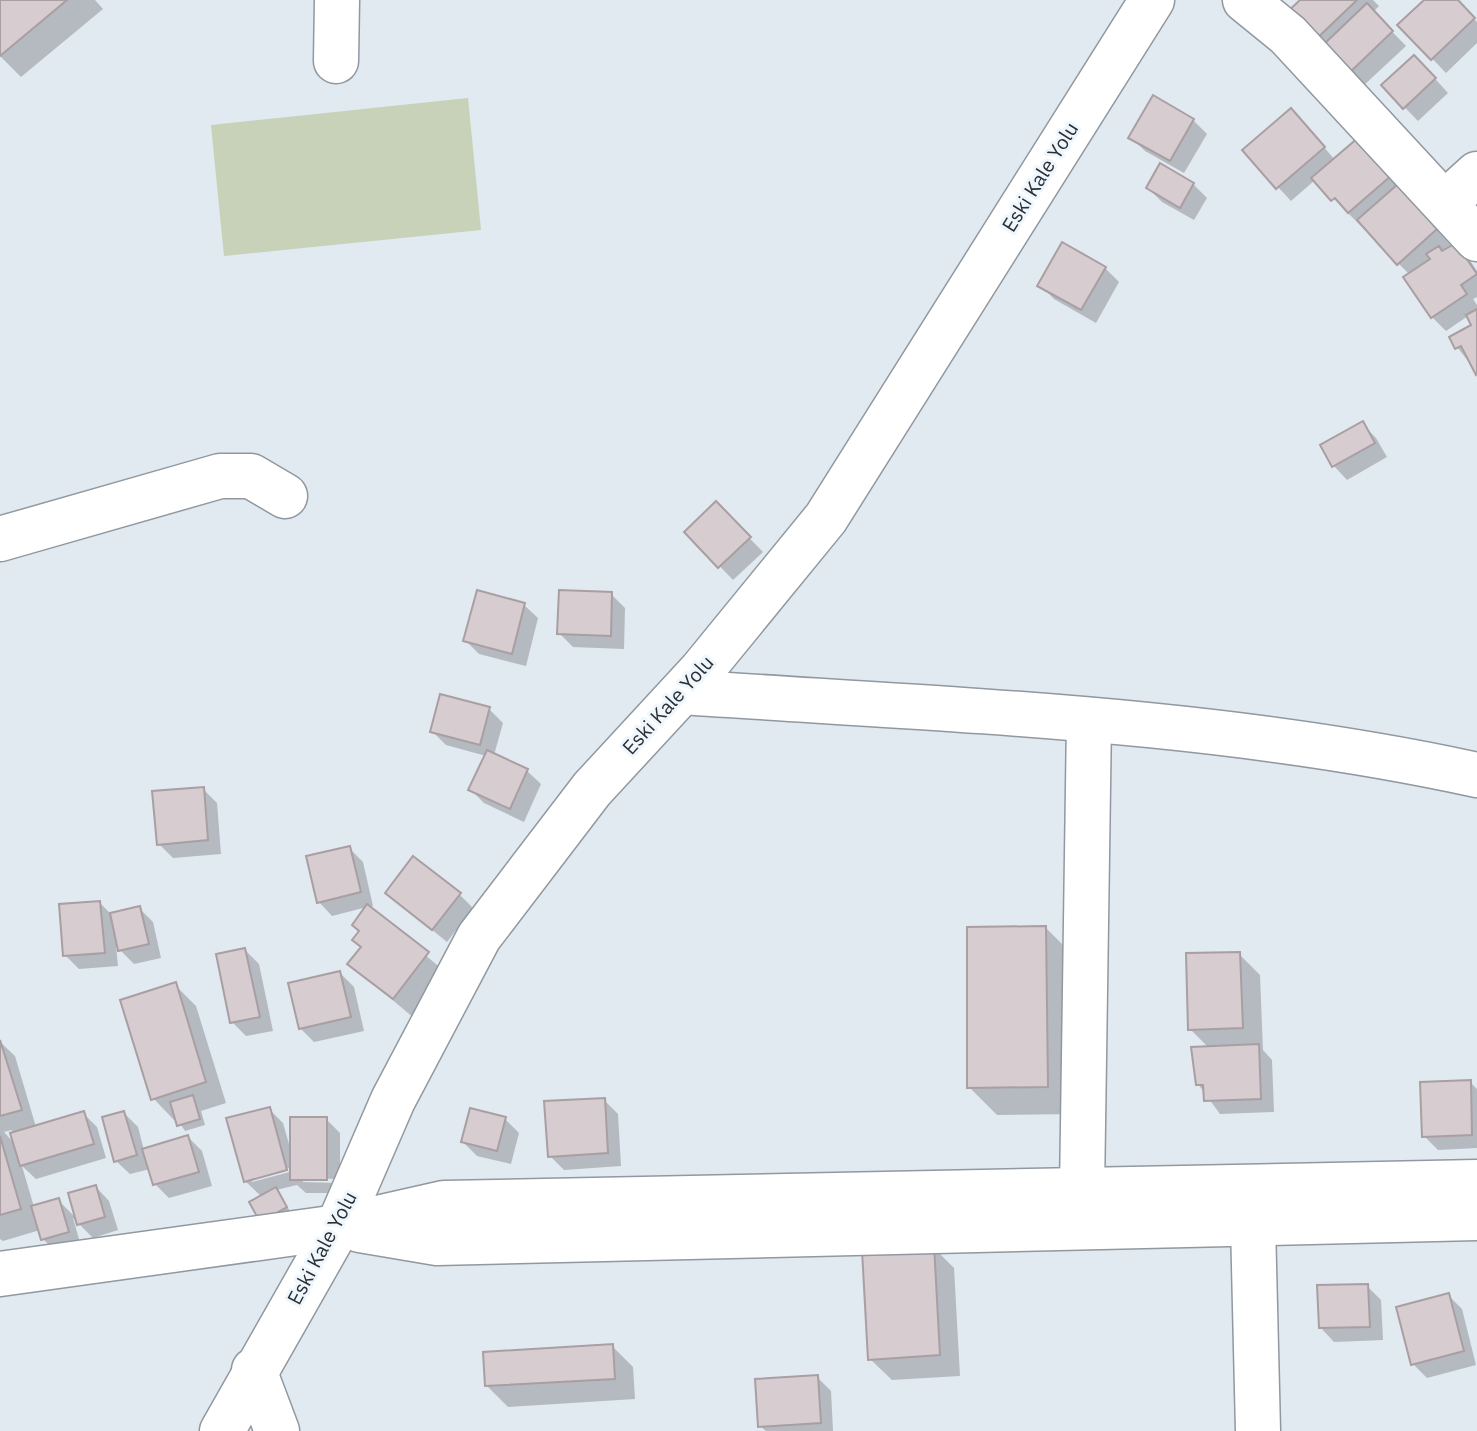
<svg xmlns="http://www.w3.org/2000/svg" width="1477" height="1431" viewBox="0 0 1477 1431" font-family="'IBM Plex Sans',sans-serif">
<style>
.green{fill:#c7d2b8}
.shadow{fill:#0003;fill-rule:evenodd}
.building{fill:#d7ccd0;stroke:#a99ea2;stroke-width:2}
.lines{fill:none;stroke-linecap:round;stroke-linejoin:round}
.minor-casing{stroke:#91989f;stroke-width:47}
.minor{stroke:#fff;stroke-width:44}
.labels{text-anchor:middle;stroke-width:6;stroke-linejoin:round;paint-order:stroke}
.street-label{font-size:20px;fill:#2d3033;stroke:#eef7fe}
</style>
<rect width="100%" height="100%" fill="#e1e9f1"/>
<!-- green -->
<polygon class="green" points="468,98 481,230 224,256 211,125"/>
<!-- shadow -->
<g class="shadow">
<polygon points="0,0 95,0 103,9 21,77 0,56"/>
<polygon points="1303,0 1373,0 1379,6 1373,12 1406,46 1362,87 1328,55"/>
<polygon points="1427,0 1456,0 1477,22 1477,43 1446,73 1400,25"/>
<polygon points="1428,71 1448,93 1418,121 1384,86"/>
<polygon points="1193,120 1207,134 1184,173 1145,151 1131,137"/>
<polygon points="1304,124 1335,160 1358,139 1452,247 1469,259 1477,271 1477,297 1473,299 1477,305 1477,372 1457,347 1474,326 1468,316 1446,331 1432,317 1410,275 1315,180 1291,201 1278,187"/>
<polygon points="1193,184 1207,198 1194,220 1162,202 1148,188"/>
<polygon points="1105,268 1119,282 1096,323 1054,299 1040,285"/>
<polygon points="1362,424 1376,438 1387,457 1347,480 1334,466"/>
<polygon points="716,504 763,552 733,580 687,532"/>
<polygon points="611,594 625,608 624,649 573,647 559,633"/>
<polygon points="524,605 538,618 526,666 479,654 465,640"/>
<polygon points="489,709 503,723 494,755 527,771 541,784 524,822 484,803 470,789 486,756 446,745 432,731"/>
<polygon points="203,789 217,803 221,854 173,858 159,844"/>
<polygon points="349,848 363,862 373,906 368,907 449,975 415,1019 350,964 363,948 361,931 367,907 332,916 319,902"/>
<polygon points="387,893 459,894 473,908 447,942"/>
<polygon points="100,903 111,914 139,908 153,922 161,958 134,964 116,946 118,966 79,969 65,955"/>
<polygon points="1046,928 1074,956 1075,1114 997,1115 969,1087"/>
<polygon points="245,950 259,964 273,1031 246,1036 232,1022"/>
<polygon points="1239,954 1260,975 1263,1050 1272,1060 1274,1112 1220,1114 1198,1084 1209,1048 1190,1029"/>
<polygon points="340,973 354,987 364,1031 314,1042 300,1028"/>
<polygon points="175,985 196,1006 226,1103 201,1111 205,1125 185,1131 177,1119 174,1120 153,1098"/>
<path d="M0 1042 15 1056 36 1127 83 1113 97 1127 106 1158 36 1179 22 1166 34 1207 58 1200 77 1219 96 1187 109 1201 118 1230 93 1238 73 1218 81 1246 57 1253 43 1239 40 1230 3 1241 0 1239ZM12 1130 15 1144 4 1132Z"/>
<polygon points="1470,1082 1477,1089 1477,1148 1438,1150 1424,1136"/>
<polygon points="604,1100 618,1114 621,1166 564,1170 550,1156"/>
<path d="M269 1109 283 1123 291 1151 326 1119 340 1133V1193H306L297 1185 276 1190 292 1214 268 1227 262 1197 245 1181ZM296 1166 297 1170 252 1182V1178ZM303 1178 337 1179V1183L303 1182Z"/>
<polygon points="124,1113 138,1127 144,1150 188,1137 202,1151 212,1186 169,1198 155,1184 150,1169 130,1174 116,1161"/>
<polygon points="505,1119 519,1133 511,1164 477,1156 463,1142"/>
<polygon points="933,1247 954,1268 960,1376 892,1380 870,1359"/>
<polygon points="1367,1286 1381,1300 1383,1340 1334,1342 1321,1328"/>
<polygon points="1448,1295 1462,1309 1476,1365 1427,1378 1413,1364"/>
<polygon points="612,1346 633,1367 635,1399 508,1407 487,1386"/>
<polygon points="817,1377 831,1391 833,1431 766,1431 760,1426"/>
</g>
<!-- building -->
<g class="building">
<polygon points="0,0 67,0 0,56"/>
<polygon points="1300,0 1357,0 1312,43 1285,14"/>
<polygon points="1424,0 1458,0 1475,18 1431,60 1397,25"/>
<polygon points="1367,3 1393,31 1347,75 1321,47"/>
<polygon points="1414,55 1436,78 1403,109 1381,85"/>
<polygon points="1153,95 1194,119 1170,161 1128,138"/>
<polygon points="1291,108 1325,147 1276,189 1242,150"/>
<polygon points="1359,137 1392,175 1348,213 1335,198 1331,201 1311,178"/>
<polygon points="1160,163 1194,183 1180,208 1146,188"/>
<polygon points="1398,184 1437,229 1397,265 1357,220"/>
<polygon points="1062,242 1106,267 1081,310 1037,286"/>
<polygon points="1456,243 1477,274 1461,285 1467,294 1431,318 1403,277 1430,259 1426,254 1439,246 1442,251"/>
<polygon points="1477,309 1477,374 1476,375 1461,346 1455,349 1449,337 1471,325 1466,315"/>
<polygon points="1363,421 1375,443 1332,467 1320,445"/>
<polygon points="716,501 751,537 718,568 684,532"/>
<polygon points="477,590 525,603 512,654 463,641"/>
<polygon points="559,590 612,592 611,636 557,634"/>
<polygon points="440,694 490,707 480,745 430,732"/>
<polygon points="487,750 528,769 510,809 468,790"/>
<polygon points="204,787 208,840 157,845 152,791"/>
<polygon points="350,846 361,892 317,903 306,856"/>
<polygon points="413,856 461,893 432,930 385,893"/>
<polygon points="100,901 105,953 63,956 59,904"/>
<polygon points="367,904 429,952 393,999 347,964 361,947 352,940 359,931 352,925"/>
<polygon points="140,906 149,944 118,951 110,913"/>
<polygon points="1046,926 1048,1087 967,1088 967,927"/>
<polygon points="245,948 260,1017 230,1023 216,954"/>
<polygon points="1240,952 1243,1028 1188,1030 1186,953"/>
<polygon points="340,971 351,1017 299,1029 288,983"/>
<polygon points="176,982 206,1082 151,1100 120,1000"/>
<polygon points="0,1040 22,1110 0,1116"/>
<polygon points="1259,1044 1261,1099 1204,1101 1203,1085 1196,1085 1191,1047"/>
<polygon points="1471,1080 1472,1135 1422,1137 1420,1082"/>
<polygon points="193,1095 200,1119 177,1126 170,1102"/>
<polygon points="605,1098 608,1153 548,1157 544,1101"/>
<polygon points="270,1107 287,1170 244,1182 226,1118"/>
<polygon points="470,1108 506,1117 497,1151 461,1142"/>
<polygon points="84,1111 94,1144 20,1166 10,1133"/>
<polygon points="124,1111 137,1155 114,1162 102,1117"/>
<rect x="290" y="1117" width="37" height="63"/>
<polygon points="188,1135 199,1172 153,1185 142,1149"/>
<polygon points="0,1136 21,1209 0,1215"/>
<polygon points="96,1185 105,1217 77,1225 68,1193"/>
<polygon points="276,1187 287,1207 260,1222 249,1202"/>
<polygon points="59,1198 69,1232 41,1240 31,1206"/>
<polygon points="934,1245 940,1355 868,1360 862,1250"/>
<polygon points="1368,1284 1370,1327 1319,1328 1317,1285"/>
<polygon points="1449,1293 1464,1351 1411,1365 1396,1307"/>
<polygon points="613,1344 615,1379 485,1386 483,1352"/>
<polygon points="818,1375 821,1423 758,1427 755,1379"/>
</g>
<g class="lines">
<defs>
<g id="minor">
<polyline points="1245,0 1288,35 1477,239"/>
<polyline points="336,61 337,0"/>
<polyline points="1445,203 1477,174"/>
<polyline points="0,539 220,476 251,476 285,496"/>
<path d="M682 692C947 710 1216 718 1477 775"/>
<polyline points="1082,1192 1089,720"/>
<polyline points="1253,1224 1258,1431"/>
<polyline points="360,1230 437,1243 1477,1218"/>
<polyline points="0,1274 338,1227 444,1203 1477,1182"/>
<polyline points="254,1370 277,1431"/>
<polyline points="222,1431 338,1227 393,1100 479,937 592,789 701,671 826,518 1152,0"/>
</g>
</defs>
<!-- minor casing -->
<use href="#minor" class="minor-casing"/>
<!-- minor -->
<use href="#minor" class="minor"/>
</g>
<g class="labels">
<!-- street labels -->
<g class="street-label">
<text transform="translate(1040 177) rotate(-58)" y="7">Eski Kale Yolu</text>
<text transform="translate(668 705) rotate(-48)" y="7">Eski Kale Yolu</text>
<text transform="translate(322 1248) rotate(-62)" y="7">Eski Kale Yolu</text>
</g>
</g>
</svg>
